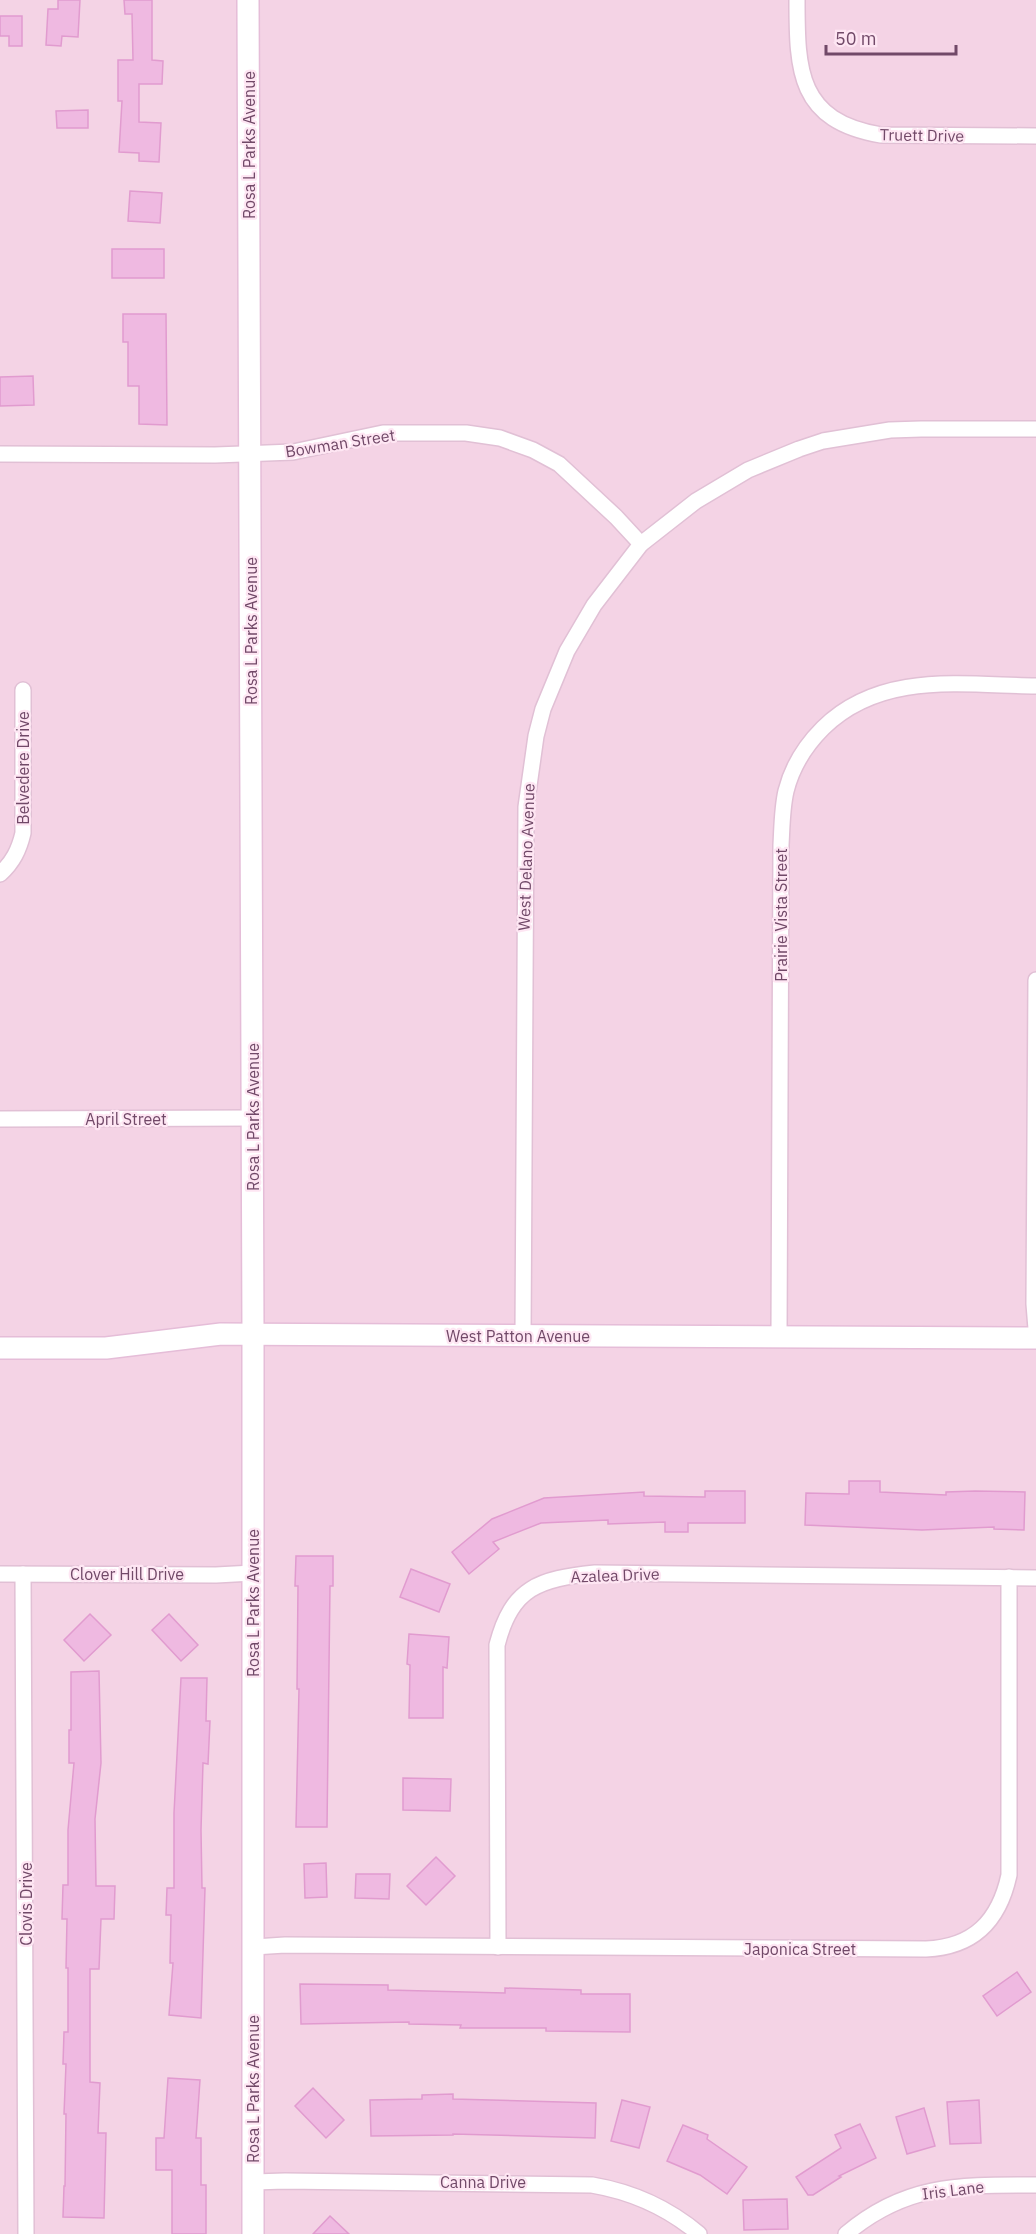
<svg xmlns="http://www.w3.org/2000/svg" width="1036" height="2234" viewBox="0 0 1036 2234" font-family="'IBM Plex Sans',sans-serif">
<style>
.residential{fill:#f4d3e5}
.building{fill:#efb9e1;stroke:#e19bcf;stroke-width:1.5}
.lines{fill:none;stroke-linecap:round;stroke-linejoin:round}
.street-casing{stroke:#e1c0d5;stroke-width:18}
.secondary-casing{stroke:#e5bdd8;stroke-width:24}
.street{stroke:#fff;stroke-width:15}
.secondary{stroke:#fff;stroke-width:21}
.labels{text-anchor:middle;stroke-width:4.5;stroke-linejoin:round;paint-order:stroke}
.street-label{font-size:16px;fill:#714968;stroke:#fee6f3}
</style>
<rect width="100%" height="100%" fill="#fbe1ee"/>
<!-- residential -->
<rect class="residential" x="0" y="0" width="1036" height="2234"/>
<!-- building -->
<g class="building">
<polygon points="58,0 80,0 78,37 62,36 61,46 46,45 48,9 58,9"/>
<polygon points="124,0 152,0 152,60 163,61 162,84 139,84 139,122 161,123 159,162 139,161 139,153 119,152 122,101 118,101 118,60 133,60 132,14 125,14"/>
<polygon points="0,16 22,16 22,46 9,46 9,36 0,36"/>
<polygon points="88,110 88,128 57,128 56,111"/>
<polygon points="130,191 162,193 160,223 128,221"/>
<rect x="112" y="249" width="52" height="29"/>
<polygon points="123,314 166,314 167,425 139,424 139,386 128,386 128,342 123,342"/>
<polygon points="33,376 34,405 0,406 0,377"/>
<polygon points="849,1481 880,1481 880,1492 946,1495 946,1492 975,1491 1025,1492 1024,1530 994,1529 994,1527 922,1530 805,1525 806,1493 849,1494"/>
<polygon points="705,1491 745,1491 745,1523 688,1523 688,1532 665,1532 665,1522 608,1524 608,1520 541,1523 493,1542 499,1549 469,1574 452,1552 492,1519 544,1498 644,1492 644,1496 705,1497"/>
<polygon points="296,1556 333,1556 333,1586 330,1586 327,1827 296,1827 299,1689 297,1689 298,1586 295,1586"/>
<polygon points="411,1569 450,1584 439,1612 400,1597"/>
<polygon points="90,1614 111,1635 84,1661 64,1640"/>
<polygon points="169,1614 198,1645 181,1661 152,1630"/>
<polygon points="409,1634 449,1637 447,1668 443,1667 443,1718 409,1718 410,1665 407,1664"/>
<polygon points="99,1671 101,1763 95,1819 96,1886 115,1886 114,1919 101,1919 99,1969 90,1969 90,2082 100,2083 98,2133 106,2133 104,2218 63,2217 64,2186 65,2186 66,2114 64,2114 66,2064 63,2064 64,2032 68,2032 68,1968 66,1968 67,1919 62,1919 63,1885 68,1885 68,1830 74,1763 69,1763 69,1730 71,1730 71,1672"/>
<polygon points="181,1678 207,1678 206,1721 210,1721 208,1764 203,1763 201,1830 202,1888 205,1888 201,2018 169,2015 173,1963 170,1963 171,1915 166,1915 167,1888 174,1888 174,1813"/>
<polygon points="403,1778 451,1779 450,1811 403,1810"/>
<polygon points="436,1857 455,1876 426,1905 407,1886"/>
<polygon points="326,1863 327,1897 305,1898 304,1864"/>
<polygon points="356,1874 390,1874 389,1899 355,1898"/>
<polygon points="1017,1972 1031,1992 997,2016 983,1996"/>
<polygon points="300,1984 388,1985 388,1990 505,1993 505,1988 581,1990 581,1994 630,1994 630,2032 546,2031 546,2028 460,2028 461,2025 409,2024 409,2022 301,2024"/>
<polygon points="168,2078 200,2080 196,2138 201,2138 201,2185 206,2185 206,2234 172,2234 172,2170 156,2170 156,2138 164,2138"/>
<polygon points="313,2088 344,2120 326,2138 295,2106"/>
<polygon points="453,2094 453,2099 596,2103 595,2138 453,2134 453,2135 371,2136 370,2100 422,2099 422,2095"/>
<polygon points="622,2100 650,2107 639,2148 611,2141"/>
<polygon points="979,2100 981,2143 950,2144 947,2102"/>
<polygon points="924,2108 935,2146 907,2154 896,2117"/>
<polygon points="860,2124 876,2158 839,2176 841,2177 813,2195 808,2195 796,2177 841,2148 835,2135"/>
<polygon points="683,2125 708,2135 707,2139 747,2167 727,2194 700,2175 667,2161"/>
<polygon points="787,2199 788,2229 744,2230 743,2200"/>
<polygon points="330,2216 349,2234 313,2234"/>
</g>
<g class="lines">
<defs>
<g id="street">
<path d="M797 0C797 71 798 121 881 135L1036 136"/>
<polyline points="0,454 215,455 293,452 383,433 466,433 500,438 533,450 559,464 616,517 641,544"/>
<path d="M0 874C13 862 19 850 23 833V690"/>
<polyline points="1036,980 1034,1304 1036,1329"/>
<polyline points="0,1119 253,1118"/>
<polyline points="523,1336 526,807 536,736 543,709 567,651 594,605 641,544 696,501 748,470 799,449 823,441 890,430 921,429 1036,429"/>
<path d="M779 1337 781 845C782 827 782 808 786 791 792 767 806 745 823 728 881 671 962 685 1036 686"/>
<polyline points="0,1574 216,1575 253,1573"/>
<polyline points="23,1574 26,2234"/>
<path d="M253 1947 285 1945 926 1949C974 1947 999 1921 1009 1875V1577"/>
<path d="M498 1947 497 1645C512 1587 539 1579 595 1573L1036 1578"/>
<path d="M253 2182 285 2181 592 2185C633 2192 667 2207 699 2234"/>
<path d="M846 2234C906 2183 961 2185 1036 2185"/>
</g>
<g id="secondary">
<polyline points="248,0 253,1334 253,2234"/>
<polyline points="0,1348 106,1348 221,1334 1036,1338"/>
</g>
</defs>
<!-- street casing -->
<use href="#street" class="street-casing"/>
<!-- secondary casing -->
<use href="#secondary" class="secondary-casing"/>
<!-- street -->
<use href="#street" class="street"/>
<!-- secondary -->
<use href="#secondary" class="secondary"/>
</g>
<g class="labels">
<!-- street labels -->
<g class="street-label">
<text transform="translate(922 135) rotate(1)" y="6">Truett Drive</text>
<text transform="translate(249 145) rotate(-90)" y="6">Rosa L Parks Avenue</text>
<text transform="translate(340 443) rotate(-9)" y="6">Bowman Street</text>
<text transform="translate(251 631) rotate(-90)" y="6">Rosa L Parks Avenue</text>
<text transform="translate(23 768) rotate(-90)" y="6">Belvedere Drive</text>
<text transform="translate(526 857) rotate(-88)" y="6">West Delano Avenue</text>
<text transform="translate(781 915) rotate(-90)" y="6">Prairie Vista Street</text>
<text transform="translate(253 1117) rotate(-90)" y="6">Rosa L Parks Avenue</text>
<text x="126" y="1125">April Street</text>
<text x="518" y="1342">West Patton Avenue</text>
<text x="127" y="1580">Clover Hill Drive</text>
<text transform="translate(615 1575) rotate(-2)" y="6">Azalea Drive</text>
<text transform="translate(253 1603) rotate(-90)" y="6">Rosa L Parks Avenue</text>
<text transform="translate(26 1904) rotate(-90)" y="6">Clovis Drive</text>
<text x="800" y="1955">Japonica Street</text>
<text transform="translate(253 2089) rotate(-90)" y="6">Rosa L Parks Avenue</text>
<text x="483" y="2188">Canna Drive</text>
<text transform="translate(953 2190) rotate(-7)" y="6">Iris Lane</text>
</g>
</g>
<!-- scale -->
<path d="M826 45v9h130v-9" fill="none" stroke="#714968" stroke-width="3"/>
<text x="835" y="45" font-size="18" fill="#714968" stroke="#fee6f3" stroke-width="4.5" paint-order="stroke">50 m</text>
</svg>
